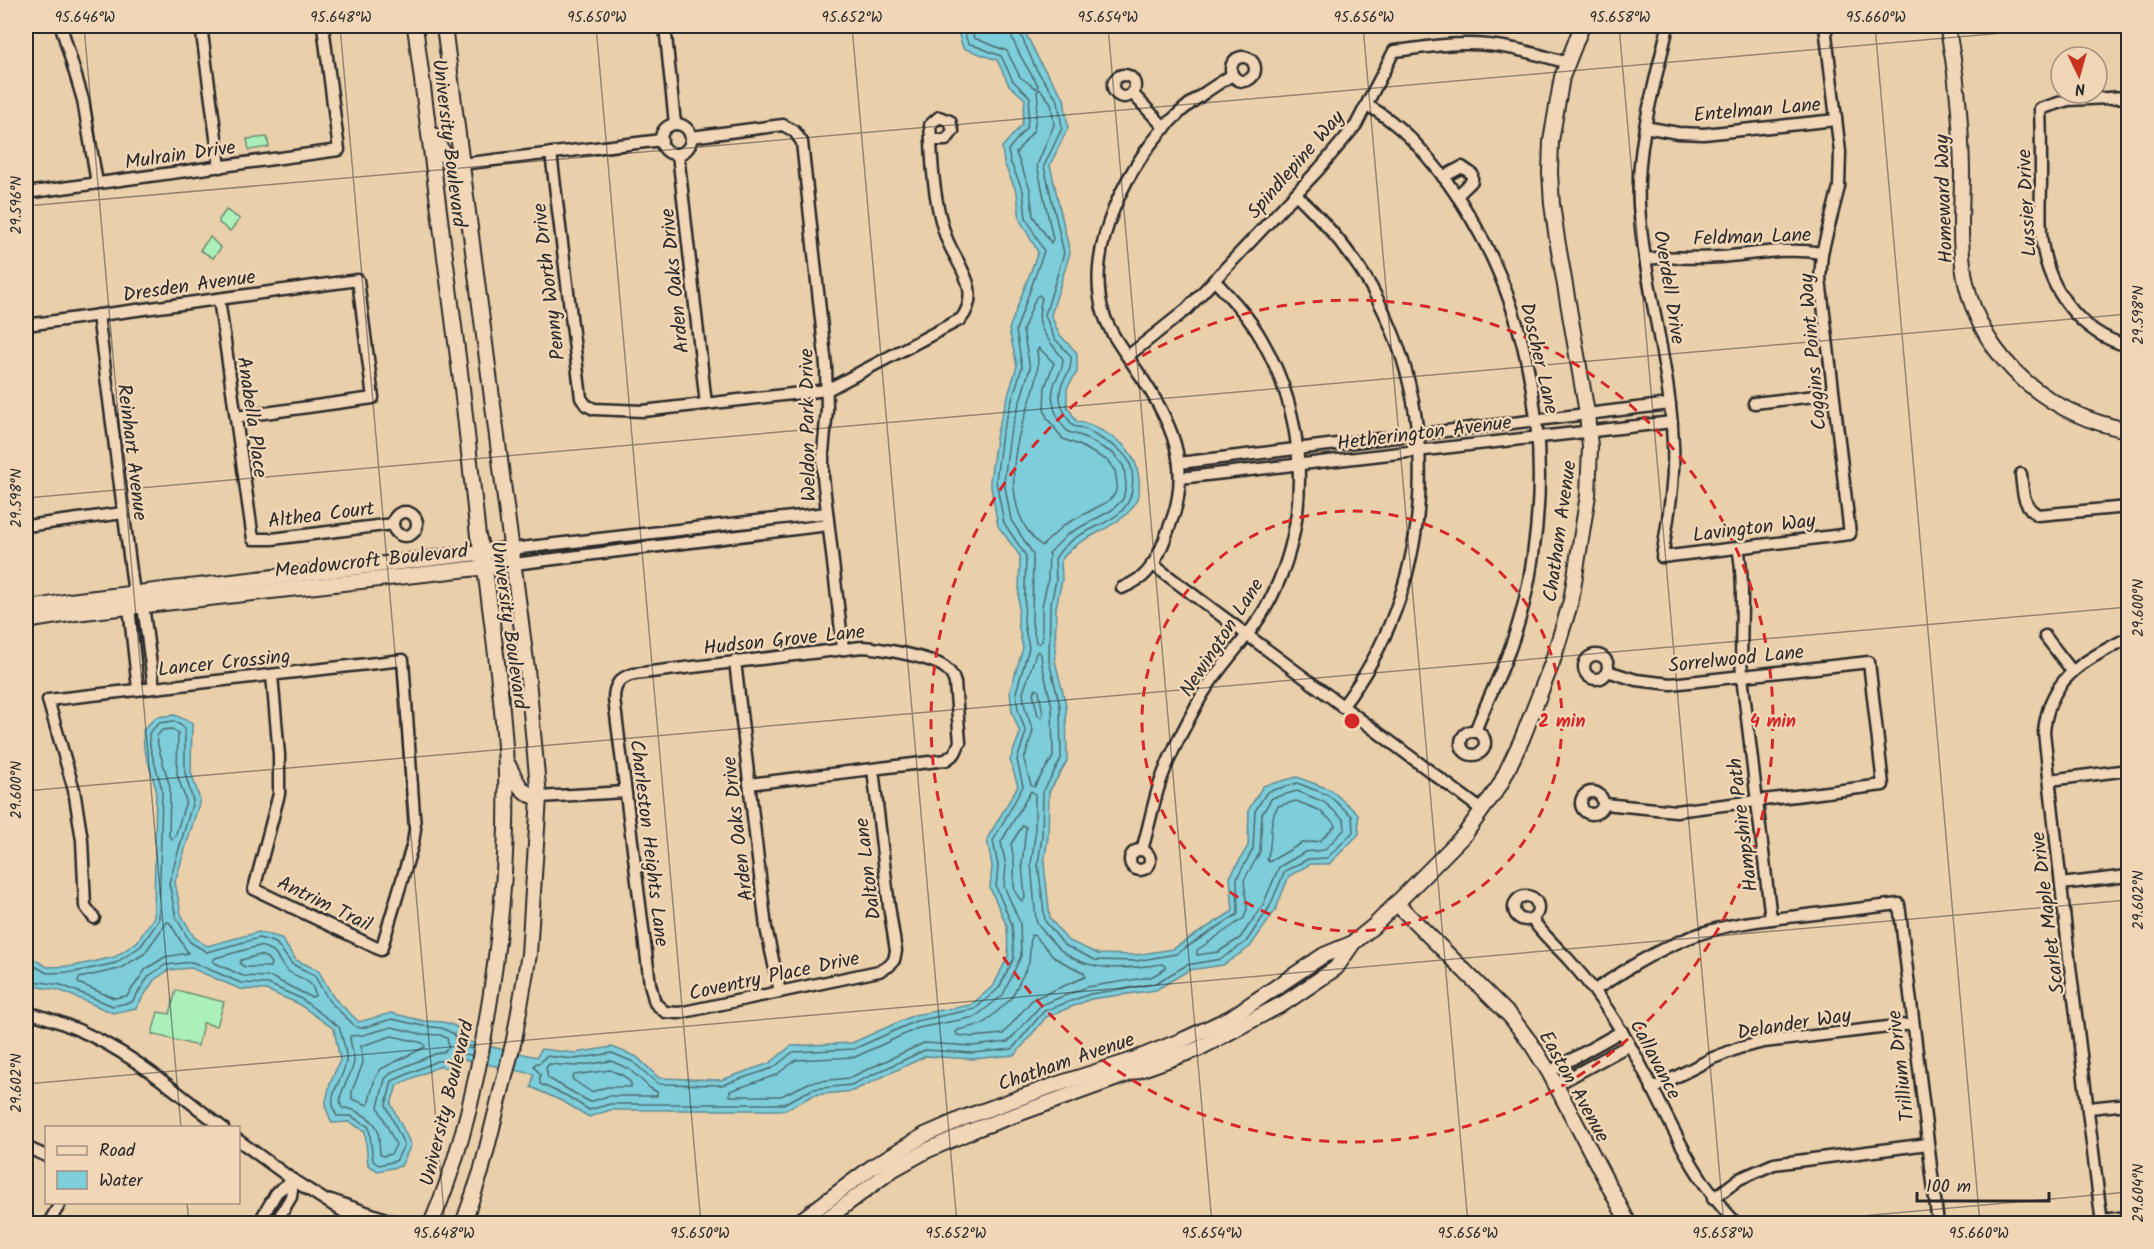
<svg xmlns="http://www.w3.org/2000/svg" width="2154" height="1249" viewBox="0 0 2154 1249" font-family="Kalam,sans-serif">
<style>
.green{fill:#abf0ba;stroke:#6b8e72;stroke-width:1.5}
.water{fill:#7ecdda;stroke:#5d8c94;stroke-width:1.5}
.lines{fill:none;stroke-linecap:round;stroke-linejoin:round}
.shore{stroke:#4c6c71;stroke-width:1.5}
.street-casing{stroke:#2b2b2b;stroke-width:15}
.secondary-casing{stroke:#2b2b2b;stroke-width:18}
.street{stroke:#f1d6b8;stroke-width:10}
.secondary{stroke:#f1d6b8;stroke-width:14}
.ticks{fill:none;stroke:#2b2b2b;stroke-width:1.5;stroke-opacity:0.45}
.ring{fill:none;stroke:#d62828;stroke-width:3;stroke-dasharray:10 8}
.labels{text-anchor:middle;stroke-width:5;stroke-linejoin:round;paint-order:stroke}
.street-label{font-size:20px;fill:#2b2b2b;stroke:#f1d6b8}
.centre{fill:#d62828;stroke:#f1d6b8;stroke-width:3}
.ring-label{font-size:18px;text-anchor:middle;font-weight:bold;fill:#d62828;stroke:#f1d6b8;stroke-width:5;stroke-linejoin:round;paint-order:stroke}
.neatline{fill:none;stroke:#2b2b2b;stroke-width:2}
.ticks-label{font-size:15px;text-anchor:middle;fill:#2b2b2b}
</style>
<rect width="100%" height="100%" fill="#eacfab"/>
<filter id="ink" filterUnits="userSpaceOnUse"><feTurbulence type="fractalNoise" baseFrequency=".0167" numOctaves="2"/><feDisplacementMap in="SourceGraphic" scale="12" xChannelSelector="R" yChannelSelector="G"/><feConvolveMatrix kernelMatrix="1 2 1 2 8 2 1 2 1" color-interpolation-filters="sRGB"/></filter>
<g filter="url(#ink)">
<!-- green -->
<g class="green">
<polygon points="267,137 269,147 249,150 247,139"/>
<polygon points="226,210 240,219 230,231 219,223 219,220"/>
<polygon points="210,237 221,248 213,258 200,250"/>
<polygon points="176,990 224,1002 217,1026 203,1023 198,1046 152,1034 158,1012 170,1014"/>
</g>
<!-- water -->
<path class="water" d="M956 26H1022L1042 66 1064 98 1068 128 1050 165 1070 253 1051 315 1059 334 1077 353V372L1067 388V406L1077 422C1090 422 1119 439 1128 450 1135 460 1137 466 1139 479 1144 518 1103 527 1078 544 1071 548 1066 554 1061 560L1062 580 1056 608 1055 661 1066 705 1067 761 1049 792 1048 837 1044 864 1050 918 1067 940 1098 954 1136 955 1173 949 1233 911 1230 877 1248 846 1249 809 1263 786 1297 777 1331 790 1358 814 1359 834 1329 864H1310L1289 876 1275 911 1250 947 1223 965 1189 970 1156 990 1091 999 1046 1017 1015 1055 972 1059 926 1056 853 1091 814 1095 785 1110H610L589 1117 564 1102 531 1087 534 1074 457 1058 452 1069 440 1066 397 1085 391 1104 411 1145 401 1166 378 1171 368 1165 365 1131 349 1122 332 1123 325 1106 330 1084 340 1060 334 1029 297 1003 266 990 240 989 191 968 169 970 154 980 136 1008 113 1013 59 990 26 985V954L47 967 74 966 115 957 137 942 154 917 156 789 144 748 143 730 156 717 175 715 192 723 191 772 200 800 175 882 181 914 194 937 207 946 259 932 281 938 296 960 318 970 334 998 359 1022 391 1013 424 1021 443 1022 455 1026 462 1033 461 1040 537 1057 541 1049 575 1053 612 1047 637 1057 659 1078 721 1080 770 1063 791 1046 852 1043 914 1015 971 1005 994 985 1008 956 1007 926 990 888 992 866 987 839 1018 786 1010 760 1020 733 1012 712 1010 691 1023 648 1018 624 1020 556 998 526 990 481 997 432 1017 366 1009 329 1038 252 1020 220 1017 193 1004 163 1002 147 1022 125 1025 99 1009 85 997 60 963 48Z"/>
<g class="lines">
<!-- shore -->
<g class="shore">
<path d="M962 26 968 43 1001 56 1013 81 1030 97 1027 127 1008 150 1010 161 1023 191 1026 218 1044 251 1016 330 1022 367 1002 433 996 481 1004 523 1026 556 1024 624 1029 648 1016 692 1018 710 1026 732 1017 760 1023 786 993 841 998 866 996 887 1012 925 1014 958 999 988 975 1009 916 1021 854 1049 793 1052 773 1068 722 1085 658 1084 633 1062 612 1053 575 1059 546 1056 541 1062 535 1064 534 1067 540 1074V1084L567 1096 589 1110 610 1104H783L813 1089 851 1085 925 1050 972 1053 1012 1049 1044 1011 1090 994 1154 984 1187 965 1221 959 1246 942 1269 908 1285 871 1308 859 1327 858 1353 832 1352 816 1328 795 1297 783 1267 792 1255 811 1253 849 1237 878 1238 914 1176 954 1136 961 1095 960 1064 945 1045 921 1038 864 1042 836 1043 792 1061 759 1060 706 1049 661 1050 608 1056 580 1055 559C1077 518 1140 532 1132 472 1130 453 1113 445 1098 437 1093 434 1087 429 1082 428 1079 427 1076 427 1073 426 1064 414 1056 400 1062 384 1068 371 1071 373 1071 356L1054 338 1045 315 1064 253 1044 166 1062 128 1058 101 1036 69 1017 26"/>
<path d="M970 26 974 38 1007 51 1020 77 1037 89 1038 85C1029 71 1011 43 1009 26"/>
<polygon points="1040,89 1051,103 1054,125 1037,165 1053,239 1051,243 1033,216 1030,189 1016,153 1034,130 1038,100 1037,92"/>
<path d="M1039 295 1042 298C1033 329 1047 336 1063 359 1063 370 1059 373 1055 382 1048 400 1056 419 1068 432L1082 436 1114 454 1124 467 1126 485 1123 499 1112 510 1068 534 1049 553 1048 579 1042 607V641L1039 644 1036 642 1032 623 1033 554 1011 520 1004 481 1010 434 1030 368 1023 330 1036 297Z"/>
<path d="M1039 348 1054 363 1045 387 1044 409 1047 418 1063 439 1079 445 1108 461 1115 471 1117 484 1115 494 1107 502 1064 525 1042 546C1009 520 1010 472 1019 435 1026 407 1042 380 1037 351Z"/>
<polygon points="1038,651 1041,654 1042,664 1052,707 1053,757 1034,787 1031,785 1024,760 1033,731 1025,708 1023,693 1036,653"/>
<polygon points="1036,689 1039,691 1043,715 1041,717 1038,716 1033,693"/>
<polygon points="172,729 178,733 177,774 186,801 175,837 172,839 169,836 170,787 158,746 157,736 162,730"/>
<path d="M1031 791 1035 794V836L1031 864 1036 920C1039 928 1045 933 1050 939 1078 974 1122 970 1162 964L1165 966V969L1151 977 1087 987 1041 1005 1008 1042 972 1046 924 1043 849 1078 811 1082 781 1096H730V1091L776 1075 796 1060 855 1057 918 1028 975 1017 1003 995 1021 956 1020 923 1004 886 1006 866 1001 842Z"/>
<polygon points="1297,791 1324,802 1344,820 1345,829 1324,850 1305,852 1279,867 1263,905 1240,938 1218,952 1197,955 1197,950 1244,918 1247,909 1244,880 1260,852 1262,814 1272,798"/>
<path d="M1296 801 1319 810 1334 823 1335 826 1320 841 1302 843 1269 862 1267 859C1274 841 1267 822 1278 806Z"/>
<path d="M1023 825 1026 827 1022 864 1025 898 1022 901C1009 889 1016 879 1014 864 1014 857 1012 850 1011 844Z"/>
<polygon points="167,922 170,923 188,953 165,957 146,969 127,996 114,998 78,983 79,978 119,969 144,954"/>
<polygon points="1031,935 1035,936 1055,958 1084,973 1085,977 1033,999 1003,1034 972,1037 957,1035 956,1032 958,1030 983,1024 1011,999 1029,963"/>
<path d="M259 946C281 951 274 959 288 971 299 979 314 979 315 996L311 997 271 977 243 976 213 962 215 958Z"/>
<polygon points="260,955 267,958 271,963 270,967 245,967 240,964 241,960"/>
<path d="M26 961 47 973 75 972 116 963 141 946 159 920 162 789 150 747 149 733 159 723 174 721 185 728V773L193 801 169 883 176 917 190 942 207 952 259 938 276 943 292 964 314 975 329 1001 356 1027 362 1028 392 1019 423 1026 442 1028 454 1034C456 1048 460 1046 473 1049"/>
<path d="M26 980 61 985 113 1006 132 1002 149 976 165 965 192 962 241 983 268 984 300 998 339 1027C342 1036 347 1051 346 1061 344 1081 324 1094 337 1116H351L369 1127 373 1161 379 1165 396 1161 404 1145 386 1105 392 1081 437 1061H448L455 1053 472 1055"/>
<path d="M392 1027 421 1034 440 1035 447 1038 449 1047 444 1052 435 1054 392 1072 385 1079 378 1107 396 1145 391 1154 383 1156 380 1154C378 1136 382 1126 365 1116 356 1111 351 1108 342 1108 335 1093 353 1076 354 1061 354 1052 350 1044 350 1036L363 1035Z"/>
<polygon points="392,1036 423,1043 425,1047 381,1069 375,1078 368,1105 352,1099 352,1091 363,1063 361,1046"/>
<polygon points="611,1061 629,1069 650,1088 657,1092 657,1096 608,1096 590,1102 548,1078 546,1068 549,1064 575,1066"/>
<polygon points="610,1070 624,1076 631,1083 631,1087 607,1087 591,1092 572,1079 574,1075"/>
</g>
<defs>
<g id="street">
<polyline points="61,26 83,100 97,183"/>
<polyline points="201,26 220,167"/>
<polyline points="665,26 675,124"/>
<path d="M1668 26C1655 84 1636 144 1639 205 1644 285 1670 363 1673 444 1675 482 1668 519 1662 557L1850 534 1820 279 1822 253 1839 187 1840 152 1825 26"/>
<circle cx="1243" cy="69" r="12"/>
<circle cx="1124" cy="86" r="11"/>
<polyline points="1132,93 1165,128"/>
<path d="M2128 97 2068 100 2040 109C2041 132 2041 155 2041 178 2041 199 2039 222 2042 243 2049 290 2080 333 2128 346"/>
<path d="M1367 105C1402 125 1424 151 1448 183 1525 289 1552 427 1533 555 1528 594 1517 633 1502 669 1493 690 1483 710 1475 732"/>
<polygon points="939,117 950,121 953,131 946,140 931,140 930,125"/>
<circle cx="676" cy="139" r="15"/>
<polyline points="1645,127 1678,133 1704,134 1836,120"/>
<polyline points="691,137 783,125 794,131 802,142 826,366 827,409 823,453 823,477 843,648"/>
<path d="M551 153 581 398 586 405 594 409 643 411 827 390 961 319C968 310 971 300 969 288 966 271 952 254 946 237 935 206 932 173 931 140"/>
<polyline points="678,154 706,404"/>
<polyline points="461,164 662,140"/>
<polyline points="1443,177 1462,167 1472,174 1472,181 1457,196"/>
<polyline points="26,193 339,150 323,26"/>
<path d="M1296 194C1328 225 1357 258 1377 298 1445 427 1431 591 1342 707"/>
<path d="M1647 259C1671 256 1696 259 1721 257 1755 254 1787 247 1822 253"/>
<polyline points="219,299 253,539 272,539 393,524"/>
<polyline points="98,315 134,594 129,607 138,689"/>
<polyline points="26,325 358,280 373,398 236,417"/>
<path d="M1128 356 1187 309 1319 169 1356 125 1394 51C1417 49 1440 44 1463 44 1500 43 1533 53 1568 63"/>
<polyline points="1754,403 1833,394"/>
<polyline points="1179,463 1670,404"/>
<path d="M2021 474C2023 490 2022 506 2038 515L2128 507"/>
<polyline points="1180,478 1672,422"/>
<circle cx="405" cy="524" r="12"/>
<polyline points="26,526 123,513"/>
<path d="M1738 547C1746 590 1739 633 1742 676L1771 919"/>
<polyline points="512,549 827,513"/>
<polyline points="514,564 828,525"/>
<polyline points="1152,564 1482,810"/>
<path d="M1122 588C1129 585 1136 581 1142 577 1156 565 1164 542 1170 525 1194 466 1170 418 1136 369 1124 351 1111 335 1104 315 1082 250 1130 158 1177 115 1194 99 1213 87 1232 75"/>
<polyline points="139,601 143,605 154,688"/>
<polyline points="2045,636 2072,671"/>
<circle cx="1596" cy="667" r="12"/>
<polyline points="735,661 766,928 780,992"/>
<circle cx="1473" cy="743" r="12"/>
<polyline points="2050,780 2128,770"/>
<path d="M749 784 946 760 955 753 960 742 955 683C953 676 950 671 944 667 930 657 880 648 862 647L634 674C620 677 614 685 614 699L650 984 655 1003 665 1012 679 1013 879 971 889 966 894 960 896 951 889 906 873 769"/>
<circle cx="1592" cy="803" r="11"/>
<polyline points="539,797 625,792"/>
<polyline points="1604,804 1676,811 1883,785 1869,662 1671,684 1636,680 1607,671"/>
<circle cx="1140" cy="860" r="10"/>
<path d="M1142 850C1148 830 1152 809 1158 789 1167 760 1182 732 1196 706 1217 665 1254 635 1273 594 1312 514 1306 417 1262 340 1250 318 1232 299 1214 280"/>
<polyline points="2061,884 2128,876"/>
<circle cx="1526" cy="908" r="12"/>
<polyline points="94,918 85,906 82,840 74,790 48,700 403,660 415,829 413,843 381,950 254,889 279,794 279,755 272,675"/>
<path d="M1532 919C1542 934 1556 946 1568 959 1588 981 1605 1004 1620 1029 1661 1093 1682 1168 1737 1224"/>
<path d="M1595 990C1625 970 1656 950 1691 937 1725 924 1762 920 1798 916 1832 912 1865 908 1899 904L1938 1224"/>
<path d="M26 1012C109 1033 156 1076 223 1128"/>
<polyline points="1549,1072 1622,1031"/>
<polyline points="1556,1085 1629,1045"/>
<polyline points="1652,1089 1713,1058 1739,1048 1764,1042 1913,1024"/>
<polyline points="2089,1108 2128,1104"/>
<polyline points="238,1140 293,1180 363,1224"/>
<polyline points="26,1147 46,1156"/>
<polyline points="1713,1199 1739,1179 1774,1164 1928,1144"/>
<polyline points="331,1200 401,1224"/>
<polyline points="2102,1220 2128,1217"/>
<polyline points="48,1224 61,1202"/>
<polyline points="258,1224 277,1192 293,1180"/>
<polyline points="275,1224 291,1197 293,1180"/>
<path d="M2102 1224 2070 966 2044 732C2049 677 2084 661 2128 638"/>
</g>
<g id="secondary">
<path d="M415 26 462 388 478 536 483 553C491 617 501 682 505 747 510 844 501 940 484 1036 473 1100 457 1164 431 1224"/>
<polyline points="444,26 527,669 539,797 529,954 514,1040 481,1172 463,1224"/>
<path d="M1947 26C1957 73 1961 122 1962 170 1962 208 1958 246 1966 283 1984 363 2052 416 2128 430"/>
<polyline points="432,134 446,157 457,165 461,164"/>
<polyline points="26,609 70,601 512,549"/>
<polyline points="26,621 75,613 514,564"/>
<path d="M507 763C516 778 519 795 539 797"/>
<polyline points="1396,903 1511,1017 1532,1045 1549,1072 1629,1224"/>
<polyline points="796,1224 872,1167 925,1135 966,1117 1055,1085 1130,1061 1185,1039 1230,1018 1324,955 1353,943"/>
<polyline points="820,1224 892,1170 928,1150 976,1129 1198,1049 1286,1002 1336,968 1353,943 1375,925 1465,834 1500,785 1522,739 1552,663 1571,601 1588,495 1590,447 1587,413 1557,239 1552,204 1550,173 1551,141 1562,77 1582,26"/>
</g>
</defs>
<!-- street casing -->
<use href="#street" class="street-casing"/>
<!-- secondary casing -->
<use href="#secondary" class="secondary-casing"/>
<!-- street -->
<use href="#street" class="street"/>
<!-- secondary -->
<use href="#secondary" class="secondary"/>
</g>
</g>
<!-- ticks -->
<path class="ticks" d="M84 26 181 1128M340 26 445 1224M596 26 701 1224M852 26 957 1224M1108 26 1212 1224M1363 26 1468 1224M1619 26 1724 1224M1875 26 1980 1224M26 206 2083 26M26 498 2128 314M26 791 2128 607M26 1084 2128 900M187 1202 189 1224M1773 1224 2128 1192"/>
<!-- distance rings -->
<g class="ring">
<circle cx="1352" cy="721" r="210"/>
<circle cx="1352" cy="721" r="421"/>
</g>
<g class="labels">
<!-- street labels -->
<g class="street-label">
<text transform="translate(1757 109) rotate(-5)" y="7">Entelman Lane</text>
<text transform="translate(450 143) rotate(83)" y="7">University Boulevard</text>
<text transform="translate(180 154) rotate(-8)" y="7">Mulrain Drive</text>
<text transform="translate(1295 164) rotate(-49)" y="7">Spindlepine Way</text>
<text transform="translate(1943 199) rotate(-92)" y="7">Homeward Way</text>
<text transform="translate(2026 203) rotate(-93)" y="7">Lussier Drive</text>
<text transform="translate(1752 236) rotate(-2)" y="7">Feldman Lane</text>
<text transform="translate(674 281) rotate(-96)" y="7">Arden Oaks Drive</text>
<text transform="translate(548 282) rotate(-97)" y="7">Penny Worth Drive</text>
<text transform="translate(189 285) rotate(-8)" y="7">Dresden Avenue</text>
<text transform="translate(1670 287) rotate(81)" y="7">Overdell Drive</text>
<text transform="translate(1812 352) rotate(-95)" y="7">Coggins Point Way</text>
<text transform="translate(1540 358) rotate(77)" y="7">Doscher Lane</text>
<text transform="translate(253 417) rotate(82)" y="7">Anabella Place</text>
<text transform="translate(807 425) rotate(-91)" y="7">Weldon Park Drive</text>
<text transform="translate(1424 432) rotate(-7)" y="7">Hetherington Avenue</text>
<text transform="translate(133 452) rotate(83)" y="7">Reinhart Avenue</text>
<text transform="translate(321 514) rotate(-7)" y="7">Althea Court</text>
<text transform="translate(1754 527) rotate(-7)" y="7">Lavington Way</text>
<text transform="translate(1559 531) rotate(-82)" y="7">Chatham Avenue</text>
<text transform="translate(371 560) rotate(-6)" y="7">Meadowcroft Boulevard</text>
<text transform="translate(510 625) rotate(82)" y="7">University Boulevard</text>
<text transform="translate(1221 637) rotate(-57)" y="7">Newington Lane</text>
<text transform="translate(784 639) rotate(-6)" y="7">Hudson Grove Lane</text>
<text transform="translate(1736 658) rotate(-6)" y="7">Sorrelwood Lane</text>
<text transform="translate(224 662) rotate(-6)" y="7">Lancer Crossing</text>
<text transform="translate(1742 825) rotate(-97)" y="7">Hampshire Path</text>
<text transform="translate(737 829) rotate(-97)" y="7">Arden Oaks Drive</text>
<text transform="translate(650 843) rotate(83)" y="7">Charleston Heights Lane</text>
<text transform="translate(867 869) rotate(-97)" y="7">Dalton Lane</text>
<text transform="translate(325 903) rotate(26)" y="7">Antrim Trail</text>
<text transform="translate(2047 913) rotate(-97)" y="7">Scarlet Maple Drive</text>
<text transform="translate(774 975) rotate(-12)" y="7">Coventry Place Drive</text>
<text transform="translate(1794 1023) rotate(-9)" y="7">Delander Way</text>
<text transform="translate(1656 1059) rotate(62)" y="7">Callavance</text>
<text transform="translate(1066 1061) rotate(-19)" y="7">Chatham Avenue</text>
<text transform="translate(1900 1066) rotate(-97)" y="7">Trillium Drive</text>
<text transform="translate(1575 1086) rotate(61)" y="7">Easton Avenue</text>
<text transform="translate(446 1103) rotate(-76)" y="7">University Boulevard</text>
</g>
</g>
<circle cx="1352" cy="721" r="9" class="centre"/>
<g class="ring-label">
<text x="1562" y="727">2 min</text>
<text x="1773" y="727">4 min</text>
</g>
<!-- margin -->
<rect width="2154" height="1249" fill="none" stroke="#f1d6b8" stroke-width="66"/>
<!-- legend -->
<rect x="45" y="1126" width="195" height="78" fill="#f1d6b8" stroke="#a29280" stroke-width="1.5"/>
<rect x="57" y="1146" width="30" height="9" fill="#f1d6b8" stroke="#a29280" stroke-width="1.5"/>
<text x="99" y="1156" font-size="18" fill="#2b2b2b">Road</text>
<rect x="57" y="1171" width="30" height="18" fill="#7ecdda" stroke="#a29280" stroke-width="1.5"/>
<text x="99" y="1186" font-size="18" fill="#2b2b2b">Water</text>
<!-- north arrow -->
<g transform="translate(2079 75) rotate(175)"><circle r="28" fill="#f1d6b8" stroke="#a29280" stroke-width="1.5"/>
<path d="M0-4.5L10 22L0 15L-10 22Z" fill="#c8321e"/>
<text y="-9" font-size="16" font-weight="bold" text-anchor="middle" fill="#2b2b2b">N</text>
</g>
<!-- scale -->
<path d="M1917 1192v9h132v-9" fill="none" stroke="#2b2b2b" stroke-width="3"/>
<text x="1926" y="1192" font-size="18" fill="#2b2b2b" stroke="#f1d6b8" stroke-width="4.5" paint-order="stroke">100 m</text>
<rect x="33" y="33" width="2088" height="1183" class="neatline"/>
<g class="ticks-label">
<text x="85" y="22">95.646°W</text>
<text x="341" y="22">95.648°W</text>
<text x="597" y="22">95.650°W</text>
<text x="852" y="22">95.652°W</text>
<text x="1108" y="22">95.654°W</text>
<text x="1364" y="22">95.656°W</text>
<text x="1620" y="22">95.658°W</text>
<text x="1876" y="22">95.660°W</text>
<text transform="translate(16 205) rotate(-90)" y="5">29.596°N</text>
<text transform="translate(2138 315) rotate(-90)" y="5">29.598°N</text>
<text transform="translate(16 498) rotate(-90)" y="5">29.598°N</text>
<text transform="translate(2138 608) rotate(-90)" y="5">29.600°N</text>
<text transform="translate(16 790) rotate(-90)" y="5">29.600°N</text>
<text transform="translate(2138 900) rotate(-90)" y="5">29.602°N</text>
<text transform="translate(16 1083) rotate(-90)" y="5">29.602°N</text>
<text transform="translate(2138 1193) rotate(-90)" y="5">29.604°N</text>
<text x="444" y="1238">95.648°W</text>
<text x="700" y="1238">95.650°W</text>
<text x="956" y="1238">95.652°W</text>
<text x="1212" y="1238">95.654°W</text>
<text x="1468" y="1238">95.656°W</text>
<text x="1723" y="1238">95.658°W</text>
<text x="1979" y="1238">95.660°W</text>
</g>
</svg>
